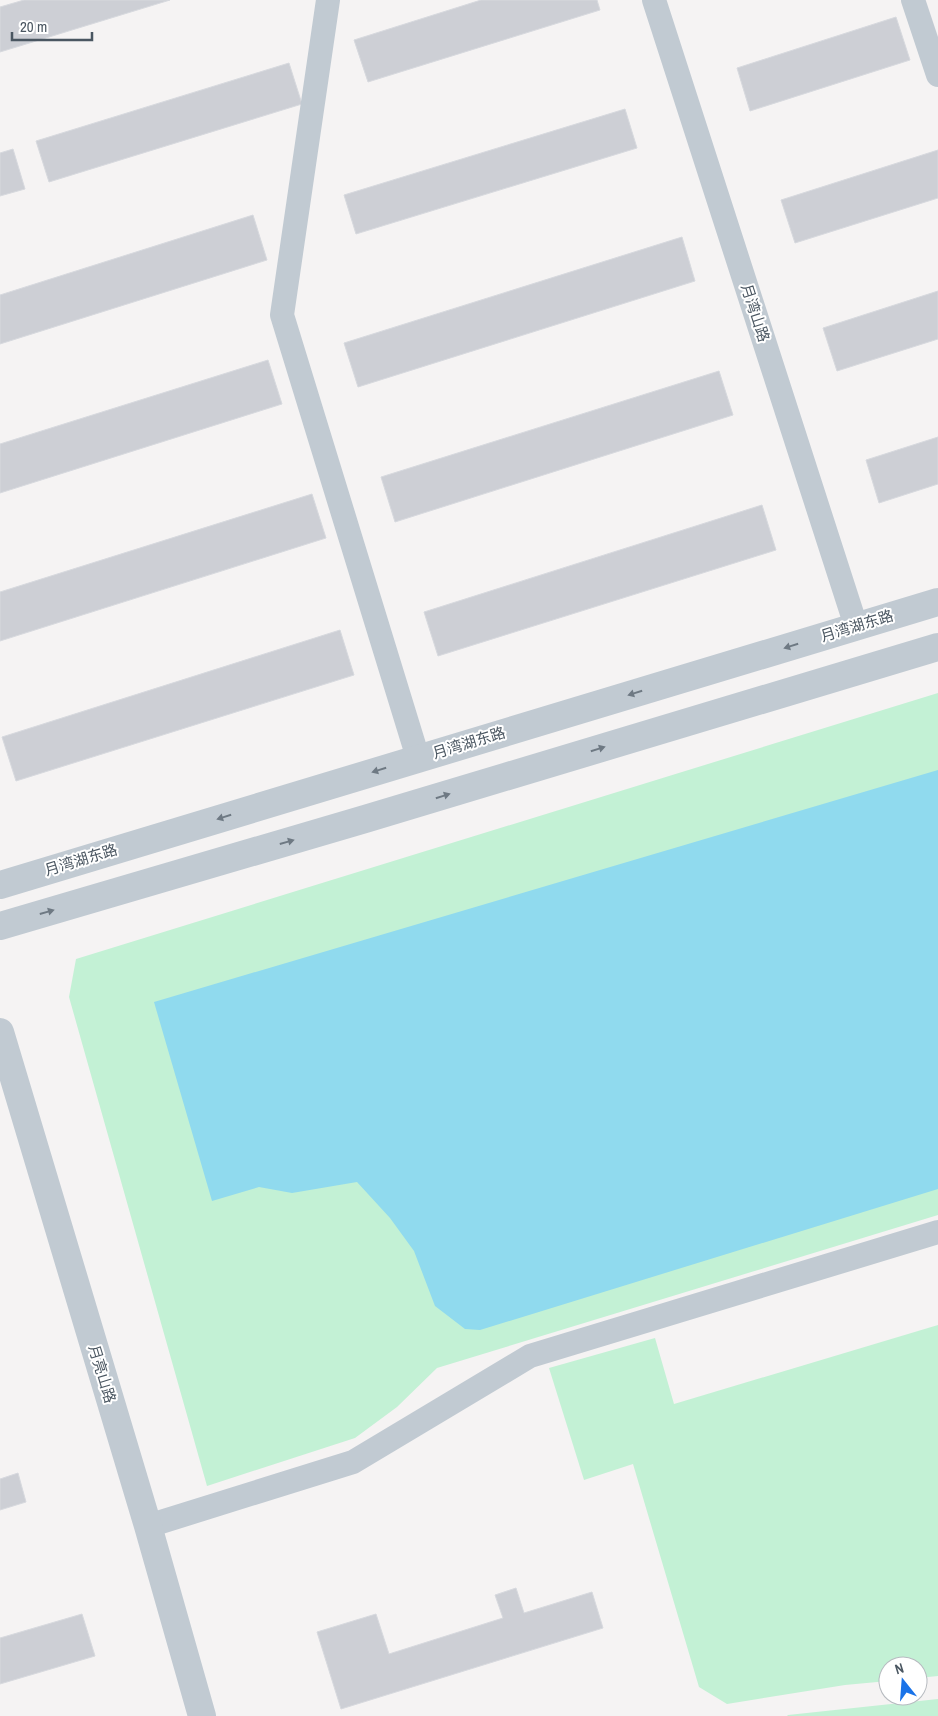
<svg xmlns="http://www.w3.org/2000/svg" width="938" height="1716" viewBox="0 0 938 1716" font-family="'Archivo Narrow','Noto Sans SC',sans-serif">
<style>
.green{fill:#c3f1d5}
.water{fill:#90daee}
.building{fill:#cdcfd5;stroke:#d7d9de}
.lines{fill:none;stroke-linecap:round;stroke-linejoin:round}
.minor{stroke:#c1cad2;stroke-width:24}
.tertiary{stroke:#c1cad2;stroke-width:28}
.oneway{fill:#6e7983}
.labels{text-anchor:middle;stroke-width:4;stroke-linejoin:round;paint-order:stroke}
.street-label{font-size:15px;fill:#4a5661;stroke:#fff}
</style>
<rect width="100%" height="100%" fill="#f5f3f3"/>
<!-- green -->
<g class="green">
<polygon points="938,693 938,1215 437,1368 397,1407 355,1438 207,1486 69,997 76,959"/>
<polygon points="938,1325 938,1676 918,1678 918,1666 888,1666 888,1681 845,1685 727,1704 699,1687 633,1464 584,1480 549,1368 655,1338 674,1404"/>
<polygon points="938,1699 938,1716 787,1716 788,1715"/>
</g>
<!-- water -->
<polygon class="water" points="938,770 938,1189 480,1330 465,1329 435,1306 414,1251 390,1218 357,1182 292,1193 259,1187 212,1201 154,1002"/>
<!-- building -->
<g class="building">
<polygon points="24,0 170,0 0,52 0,7"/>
<polygon points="481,0 597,0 600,10 368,82 354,40"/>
<polygon points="896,17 910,60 750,111 737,68"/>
<polygon points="289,63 302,104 49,182 36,141"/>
<polygon points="625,109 637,148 356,234 344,195"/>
<polygon points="13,149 25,189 0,196 0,153"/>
<polygon points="938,150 938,198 795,243 781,200"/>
<polygon points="253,215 267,260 0,344 0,295"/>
<polygon points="682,237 695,281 358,387 344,343"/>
<polygon points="938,291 938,339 837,371 823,328"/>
<polygon points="268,360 282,404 0,493 0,444"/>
<polygon points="719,371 733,415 395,522 381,477"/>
<polygon points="938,437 938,484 879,503 866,460"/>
<polygon points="312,494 326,538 0,641 0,592"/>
<polygon points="762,505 776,550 438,656 424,612"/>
<polygon points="340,630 354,675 16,781 2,737"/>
<polygon points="18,1473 26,1502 0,1510 0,1479"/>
<polygon points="516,1588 524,1613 592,1592 603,1628 341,1709 317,1632 376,1614 389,1654 503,1618 495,1595"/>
<polygon points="82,1614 95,1656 0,1684 0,1638"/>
</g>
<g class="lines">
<!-- minor -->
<g class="minor">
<polyline points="328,0 282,315 418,758"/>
<polyline points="654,0 856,626"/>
<polyline points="913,0 938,75"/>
<polyline points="148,1526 353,1462 530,1356 938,1232"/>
</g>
<!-- tertiary -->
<g class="tertiary">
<polyline points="0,885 938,602"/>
<polyline points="0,926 365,819 938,647"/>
<polyline points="0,1032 148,1526 202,1716"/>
</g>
</g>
<!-- one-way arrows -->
<defs><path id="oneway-solid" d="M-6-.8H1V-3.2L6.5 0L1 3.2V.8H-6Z" transform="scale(1.25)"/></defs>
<g class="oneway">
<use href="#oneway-solid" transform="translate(791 646) rotate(163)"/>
<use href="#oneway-solid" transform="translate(635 693) rotate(163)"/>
<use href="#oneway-solid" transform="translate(598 749) rotate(-17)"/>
<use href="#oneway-solid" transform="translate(379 770) rotate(163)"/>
<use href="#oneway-solid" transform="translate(443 796) rotate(-17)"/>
<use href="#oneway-solid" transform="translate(224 817) rotate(163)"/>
<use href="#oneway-solid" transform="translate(287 842) rotate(-16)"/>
<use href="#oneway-solid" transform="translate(47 912) rotate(-16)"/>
</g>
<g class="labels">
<!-- street labels -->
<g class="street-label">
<text transform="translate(755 313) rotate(72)" y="5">月湾山路</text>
<text transform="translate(857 626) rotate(-17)" y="5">月湾湖东路</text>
<text transform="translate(469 743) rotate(-17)" y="5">月湾湖东路</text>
<text transform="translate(81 860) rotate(-17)" y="5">月湾湖东路</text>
<text transform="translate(102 1374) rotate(73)" y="5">月亮山路</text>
</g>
</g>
<!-- north arrow -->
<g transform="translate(903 1681) rotate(343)"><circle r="24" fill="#ffffff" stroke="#b7bbc0"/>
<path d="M0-4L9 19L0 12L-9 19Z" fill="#1a73e8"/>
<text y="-8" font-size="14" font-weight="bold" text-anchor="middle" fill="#4a5661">N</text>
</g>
<!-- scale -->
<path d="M12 32v8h80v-8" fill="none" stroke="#4a5661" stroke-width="2.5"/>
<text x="20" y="32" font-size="15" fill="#4a5661" stroke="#ffffff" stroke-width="4" paint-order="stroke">20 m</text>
</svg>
